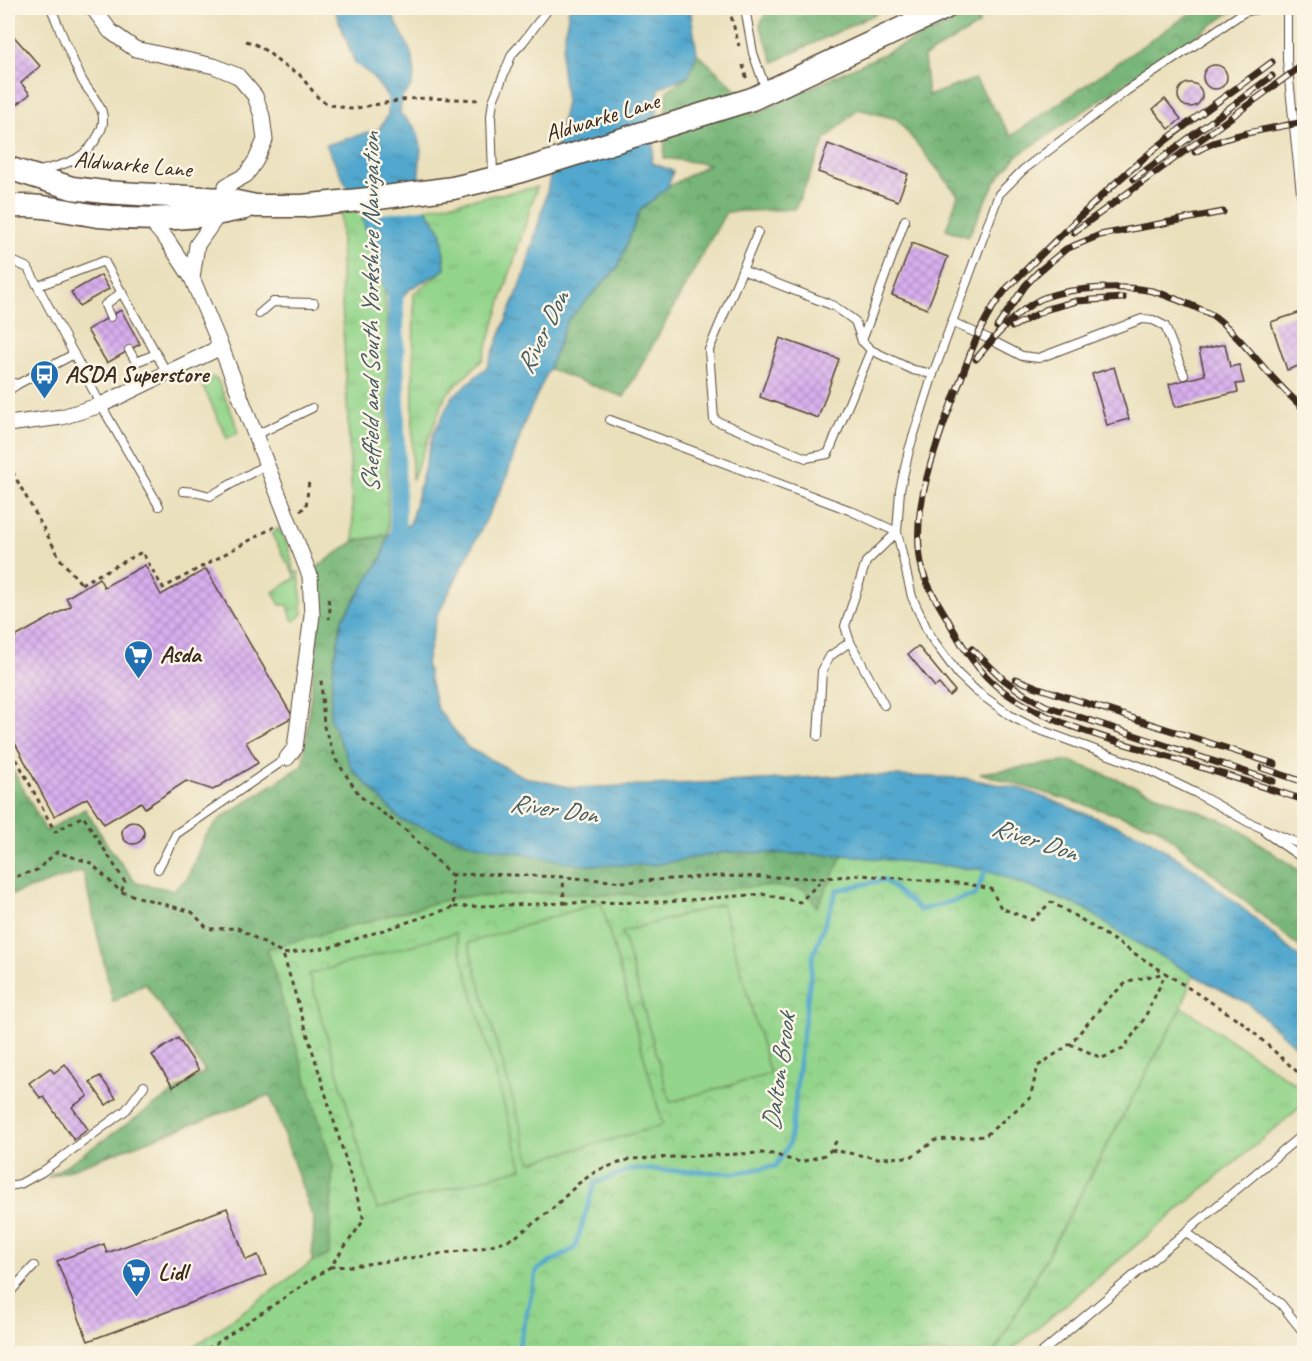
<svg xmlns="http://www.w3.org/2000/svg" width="1312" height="1361" viewBox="0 0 1312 1361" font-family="Caveat,sans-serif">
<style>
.grass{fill:url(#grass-tufts);stroke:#688055;stroke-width:1.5}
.forest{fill:url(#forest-crowns);stroke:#59704b;stroke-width:1.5}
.park{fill:url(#park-crowns);stroke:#688055;stroke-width:1.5}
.pitch{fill:#94d58c;stroke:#688055;stroke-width:1.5}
.water{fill:url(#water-ripples);stroke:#466876;stroke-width:1.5}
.pier{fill:#eae0bc}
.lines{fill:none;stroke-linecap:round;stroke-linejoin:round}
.stream{stroke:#51a7cd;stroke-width:4.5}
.canal{stroke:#51a7cd;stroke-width:16}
.building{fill:url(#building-cross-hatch)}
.lane-casing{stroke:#554536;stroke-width:10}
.street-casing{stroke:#554536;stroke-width:17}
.primary-casing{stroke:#554536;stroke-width:25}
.path{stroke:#554536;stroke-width:3;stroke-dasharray:4.5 4.5;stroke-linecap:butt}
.lane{stroke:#fff;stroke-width:8}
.street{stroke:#fff;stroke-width:15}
.primary{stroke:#fff;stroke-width:22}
.rail-casing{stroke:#3b2a1e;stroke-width:7}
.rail{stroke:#fcf5e5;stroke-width:4.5;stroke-dasharray:14;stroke-linecap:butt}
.labels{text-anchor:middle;stroke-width:5;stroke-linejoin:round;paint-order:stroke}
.street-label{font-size:24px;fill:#3b2a1e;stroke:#fcf5e5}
.poi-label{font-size:24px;font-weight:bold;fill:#3b2a1e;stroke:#fcf5e5;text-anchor:start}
.water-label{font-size:26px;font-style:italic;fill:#445c64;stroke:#fcf5e5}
</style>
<defs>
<pattern id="grass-tufts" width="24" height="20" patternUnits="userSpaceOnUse" patternTransform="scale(1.5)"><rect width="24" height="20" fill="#94d58c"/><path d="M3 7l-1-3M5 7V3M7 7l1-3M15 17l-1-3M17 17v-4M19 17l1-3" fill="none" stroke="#80b778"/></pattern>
<pattern id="forest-crowns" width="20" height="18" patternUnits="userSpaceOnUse" patternTransform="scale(1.5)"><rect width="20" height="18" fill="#77b678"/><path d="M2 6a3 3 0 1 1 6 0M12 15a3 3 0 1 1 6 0" fill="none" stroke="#639462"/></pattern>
<pattern id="park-crowns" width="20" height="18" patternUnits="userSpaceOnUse" patternTransform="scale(1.5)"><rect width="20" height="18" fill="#94d58c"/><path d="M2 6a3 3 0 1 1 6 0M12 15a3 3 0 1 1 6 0" fill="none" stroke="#80b778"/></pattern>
<pattern id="water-ripples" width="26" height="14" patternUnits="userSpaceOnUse" patternTransform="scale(1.5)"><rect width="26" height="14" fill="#51a7cd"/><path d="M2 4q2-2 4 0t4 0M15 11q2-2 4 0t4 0" fill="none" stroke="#4488a6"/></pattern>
<pattern id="building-cross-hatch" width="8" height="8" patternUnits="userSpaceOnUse" patternTransform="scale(1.5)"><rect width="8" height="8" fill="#d8afef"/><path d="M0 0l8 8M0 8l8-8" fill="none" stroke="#b08fc1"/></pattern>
</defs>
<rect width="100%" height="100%" fill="#fcf5e5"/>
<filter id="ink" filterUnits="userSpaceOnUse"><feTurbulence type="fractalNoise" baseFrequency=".0167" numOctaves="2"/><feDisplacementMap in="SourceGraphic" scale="12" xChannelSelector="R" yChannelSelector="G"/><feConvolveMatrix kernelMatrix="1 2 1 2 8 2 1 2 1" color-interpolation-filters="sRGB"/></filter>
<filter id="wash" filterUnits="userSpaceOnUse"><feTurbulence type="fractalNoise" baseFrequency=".008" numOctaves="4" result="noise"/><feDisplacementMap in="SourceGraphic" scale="24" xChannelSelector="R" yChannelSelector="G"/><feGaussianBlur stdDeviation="1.35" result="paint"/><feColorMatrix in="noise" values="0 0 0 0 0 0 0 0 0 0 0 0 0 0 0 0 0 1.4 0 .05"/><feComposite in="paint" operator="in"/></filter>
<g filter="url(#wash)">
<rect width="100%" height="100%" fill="#eae0bc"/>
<!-- grass -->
<g class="grass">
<polygon points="537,187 483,359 446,395 412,480 414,293 445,269 442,234 426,208"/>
<polygon points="341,206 361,214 384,288 387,318 388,535 354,541 341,285"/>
<polygon points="197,373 217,379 233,416 238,433 227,438"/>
<polygon points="279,528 289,550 294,572 299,572 303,614 294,621 292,619 288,605 280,605 273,592 296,578 271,533"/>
<polygon points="1182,1007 1304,1090 1304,1104 1008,1353 994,1354"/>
</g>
<!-- forest -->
<g class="forest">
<polygon points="768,8 888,8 774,62 760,25"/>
<polygon points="1198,8 1237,8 1017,156 995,182 968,237 946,229 958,195 897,119 858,109 826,139 795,209 726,212 624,397 549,369 567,321 618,267 640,210 668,187 709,164 664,158 667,91 689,75 697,53 738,91 752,115 980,9 979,25 924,57 928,96 975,79 1011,136"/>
<polygon points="388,535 382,557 342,620 333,669 652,865 726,852 843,855 817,907 660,895 543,893 453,898 267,949 333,1166 329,1255 312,1262 314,1221 270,1095 47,1178 205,1071 145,983 113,1002 83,871 8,896 8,761 46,831 85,809 108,846 136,883 173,890 187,879 204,838 220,819 303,765 320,611 317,567 354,541"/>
<polygon points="1070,761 1231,824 1304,874 1304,951 1157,827 980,773"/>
</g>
<!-- park -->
<polygon class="park" points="843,855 986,870 1086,909 1193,975 1182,1007 994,1353 184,1354 312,1262 329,1255 333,1166 267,949 453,898 543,893 660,895 764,886 804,889 817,907"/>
<!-- pitch -->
<g class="pitch">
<polygon points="601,902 663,1125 531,1162 468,943"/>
<polygon points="722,904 770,1074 670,1102 622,932"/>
<polygon points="455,933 522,1168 377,1209 309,974"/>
</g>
<!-- water -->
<g class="water">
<path d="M334 8H388C401 33 431 73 402 97L400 113 416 129 421 146 419 172 421 205 426 208 442 234 445 269C435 277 409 286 404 295 402 298 401 301 400 304H391L384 288 361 214 326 145 379 129 388 115V97L371 75 355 63Z"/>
<polygon points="569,8 690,8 697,53 689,75 659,88 652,163 673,171 668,187 640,210 618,267 567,321 549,369 525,421 505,482 437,616 426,663 437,708 468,748 524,777 573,788 726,782 855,775 964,778 1022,789 1143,836 1196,870 1258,921 1304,962 1304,1054 1274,1027 1249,1004 1193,975 1112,928 1086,909 986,870 843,855 726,852 654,865 582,865 476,845 401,820 352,769 330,719 333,669 342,620 382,558 388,535 410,524 433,435 452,397 487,367 524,276 546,196 566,102 561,61"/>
</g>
<!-- pier -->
<polygon class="pier" points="422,179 424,203 429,208 359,217 346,190"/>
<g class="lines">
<!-- stream -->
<polyline class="stream" points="517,1354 537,1270 575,1248 595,1183 632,1169 735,1173 776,1166 789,1144 794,1113 797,1079 813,956 837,890 884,880 920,910 975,895 986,870"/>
<!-- canal -->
<polyline class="canal" points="394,282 396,312 398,550"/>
</g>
<g id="blocks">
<!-- building -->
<g class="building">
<polygon points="10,32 40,66 21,83 30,94 9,111 8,109 8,34"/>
<circle cx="1215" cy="77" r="12"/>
<circle cx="1190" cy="95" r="12"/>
<polygon points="1165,99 1181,119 1169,129 1153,109"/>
<polygon points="828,144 908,174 898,201 818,172"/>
<polygon points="912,243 948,257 927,309 892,295"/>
<polygon points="101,275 109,289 79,306 71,292"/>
<polygon points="121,310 140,344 107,363 87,330"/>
<polygon points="1304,311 1304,364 1287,370 1271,322"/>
<polygon points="780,338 839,359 818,418 760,397"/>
<polygon points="1225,344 1230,367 1239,365 1244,383 1236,384 1238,392 1175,407 1169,384 1205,375 1199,350"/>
<polygon points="1114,367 1129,419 1107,425 1092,374"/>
<polygon points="145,565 161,595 206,569 293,717 246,742 258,763 213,790 186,781 145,808 141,802 104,824 87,798 54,816 8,730 8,641 71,606 66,598 99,578 104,587"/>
<polygon points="918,646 955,691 949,696 939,684 935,687 908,654"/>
<circle cx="133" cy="833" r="11"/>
<polygon points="178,1038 199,1070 173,1087 152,1055"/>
<polygon points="65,1064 88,1096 72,1107 88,1129 74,1140 44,1097 41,1099 29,1083 50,1068 54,1073"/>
<polygon points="100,1076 116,1098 106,1105 90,1082"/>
<polygon points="227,1208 246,1260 258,1255 266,1275 88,1341 57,1261 104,1244 107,1253"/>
</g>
</g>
</g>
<g filter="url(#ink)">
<use href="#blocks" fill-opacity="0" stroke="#554536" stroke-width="1.5"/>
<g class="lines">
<defs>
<g id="lane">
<polyline points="745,8 753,53 766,90"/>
<polyline points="1262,8 1244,12 1126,91 1023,170 999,194 933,374 909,450 900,490 897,532 912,597 930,636 958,674 976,691 1011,716 1032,727 1142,767 1196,793 1248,822 1304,846"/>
<polyline points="1287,8 1287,60 1301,193 1304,205"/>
<polyline points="1295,135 1304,133"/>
<path d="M39 171C66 164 85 161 99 134 103 127 104 119 102 112 98 100 88 91 82 80 71 57 61 32 51 8"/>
<polyline points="493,175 491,116 493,101 512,54 523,42 549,8"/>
<polyline points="758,232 709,350 714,420 806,458 828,454 871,350"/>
<polyline points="8,262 17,263 28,268 101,405 159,506"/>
<polyline points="742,270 834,306 855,321 862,341 871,350 913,370 933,374"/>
<polyline points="38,286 104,261 167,373"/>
<polyline points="259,314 273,302 314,303"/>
<polyline points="110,317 105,305 122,292"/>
<polyline points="952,322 989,339 1022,356 1039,358 1142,319 1153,320 1165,326 1184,375"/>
<polyline points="862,341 905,220"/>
<polyline points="129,350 136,362 156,354"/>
<polyline points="8,382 18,384 74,354"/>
<polyline points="8,391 18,384"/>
<polyline points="610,420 849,510 897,532 866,562 845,626 850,642 884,705"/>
<polyline points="256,435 312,408"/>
<polyline points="183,491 195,492 210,496 267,464"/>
<polyline points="818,736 822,671 830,656 850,642"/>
<polyline points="1266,833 1304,859"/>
<polyline points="158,869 176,834 287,758"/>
<polyline points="8,1186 20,1184 42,1172 126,1110 144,1086"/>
<polyline points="1186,1232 1281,1304 1304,1333"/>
<polyline points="8,1292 12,1290 34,1266"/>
<polyline points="1040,1354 1304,1133"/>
</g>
<g id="street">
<polyline points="93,8 110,31 135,49 214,66 238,76 255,96 262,116 265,140 256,160 246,175 226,186 222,199"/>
<polyline points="148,218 167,240 192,278 197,245 218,215"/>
<polyline points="192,278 221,347 310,576 312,615 295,748 287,758"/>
<polyline points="8,424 62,417 101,405 221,347"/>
</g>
<g id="primary">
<polyline points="8,168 72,188 104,192 222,199 256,206 302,206 378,198 453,188 508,175 752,99 945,8"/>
<path d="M8 207C38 203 69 212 99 216 147 221 198 219 245 208"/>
</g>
</defs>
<!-- lane casing -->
<use href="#lane" class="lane-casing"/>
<!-- street casing -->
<use href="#street" class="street-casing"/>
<!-- primary casing -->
<use href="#primary" class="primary-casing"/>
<!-- path -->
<g class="path">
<polyline points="729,8 739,46"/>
<polyline points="246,41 255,44 269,53 281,64 299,74 320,100 331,105 351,109 408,99 426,98 482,100"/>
<polyline points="743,65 747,81"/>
<polyline points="8,464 61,560 84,587"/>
<polyline points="300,511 306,507 309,480"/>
<polyline points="81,584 142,552 163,588 274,527"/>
<polyline points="328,599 330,607 329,619"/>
<polyline points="8,743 55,832 83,816 125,882 121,892"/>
<polyline points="451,875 486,874 563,877 624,882 719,876 824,878 861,875 968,884 991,889 1001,908 1032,920 1051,902 1082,920 1242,1022 1304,1078"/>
<polyline points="8,879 37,870 57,852 91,863 121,892 192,912 208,929 238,928 283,954 331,947 454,907 451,875 408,832 360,796 336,760 324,727 321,679"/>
<polyline points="564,903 665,902 762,894 800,902 824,878"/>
<polyline points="454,907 564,903 563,877"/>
<polyline points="1070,1044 1102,1058 1123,1049 1144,1019 1166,973"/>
<polyline points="831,1150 877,1158 911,1157 936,1140 985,1136 1030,1098 1038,1066 1070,1044 1110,997 1128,981 1166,973"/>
<polyline points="330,1267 352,1266 482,1248 514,1238 551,1210 579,1183 598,1170 631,1159 760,1153 774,1154 788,1159 801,1162 825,1155 831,1150 837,1140"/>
<polyline points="200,1354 330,1267 364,1220 283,954"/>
</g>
<!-- lane -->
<use href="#lane" class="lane"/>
<!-- street -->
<use href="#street" class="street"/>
<!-- primary -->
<use href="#primary" class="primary"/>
<defs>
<g id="rail">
<path d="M1272 62C1227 96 1179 127 1137 164 1092 202 1051 246 1008 287 984 315 973 345 961 379 952 402 943 424 936 447 923 486 912 531 923 572 928 589 939 604 948 620 962 646 978 673 1003 691 1045 721 1096 735 1145 750 1198 766 1251 783 1304 800"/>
<path d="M1195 152C1225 134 1270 129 1304 122"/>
<polyline points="1134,179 1272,76"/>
<polyline points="1074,232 1304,64"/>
<polyline points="997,327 1025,286 1038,272 1066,249 1100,235 1223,212"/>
<polyline points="1012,327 1047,309 1077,301 1123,298"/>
<path d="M976 359C994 338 1014 313 1039 300 1065 287 1124 285 1152 291 1167 295 1181 301 1195 307 1201 310 1210 313 1215 317 1237 334 1254 357 1272 377 1282 388 1293 399 1304 409"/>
<polyline points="972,649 1003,679 1024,694 1046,706 1273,781"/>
<polyline points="1016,679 1039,688 1275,764"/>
<polyline points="1262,768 1304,782"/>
</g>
</defs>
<!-- rail casing -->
<use href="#rail" class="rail-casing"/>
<!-- rail -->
<use href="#rail" class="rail"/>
</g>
</g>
<!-- icons -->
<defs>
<symbol id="bus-pin" viewBox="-11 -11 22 30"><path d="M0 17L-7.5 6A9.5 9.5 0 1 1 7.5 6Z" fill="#1f6fb2" stroke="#fcf5e5"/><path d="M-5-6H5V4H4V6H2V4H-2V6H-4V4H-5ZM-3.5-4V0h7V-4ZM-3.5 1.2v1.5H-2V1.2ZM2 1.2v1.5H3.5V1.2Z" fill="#fff"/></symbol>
<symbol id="supermarket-pin" viewBox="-11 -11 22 30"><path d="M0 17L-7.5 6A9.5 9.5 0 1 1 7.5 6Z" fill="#1f6fb2" stroke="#fcf5e5"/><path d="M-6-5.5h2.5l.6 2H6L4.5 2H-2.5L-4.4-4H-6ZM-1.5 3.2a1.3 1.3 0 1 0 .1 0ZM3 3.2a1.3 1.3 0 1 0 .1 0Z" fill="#fff"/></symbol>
</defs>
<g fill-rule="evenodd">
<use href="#bus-pin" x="28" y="358" width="33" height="45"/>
<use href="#supermarket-pin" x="122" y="638" width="33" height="45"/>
<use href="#supermarket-pin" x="120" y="1256" width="33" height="45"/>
</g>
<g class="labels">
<!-- street labels -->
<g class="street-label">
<text transform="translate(602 117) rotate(-17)" y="8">Aldwarke Lane</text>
<text transform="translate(133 164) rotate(5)" y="8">Aldwarke Lane</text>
</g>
<!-- poi labels -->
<g class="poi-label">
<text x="65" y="382">ASDA Superstore</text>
<text x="160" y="662">Asda</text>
<text x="158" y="1280">Lidl</text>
</g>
<!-- water labels -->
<g class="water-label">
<text transform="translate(370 313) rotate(-90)" y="9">Sheffield and South Yorkshire Navigation</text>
<text transform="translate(542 332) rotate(-64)" y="9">River Don</text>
<text transform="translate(554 808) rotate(8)" y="9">River Don</text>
<text transform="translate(1035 839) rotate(18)" y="9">River Don</text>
<text transform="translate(778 1072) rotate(-82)" y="9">Dalton Brook</text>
</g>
</g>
<!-- margin -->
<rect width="1312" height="1361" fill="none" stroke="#fcf5e5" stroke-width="30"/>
</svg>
